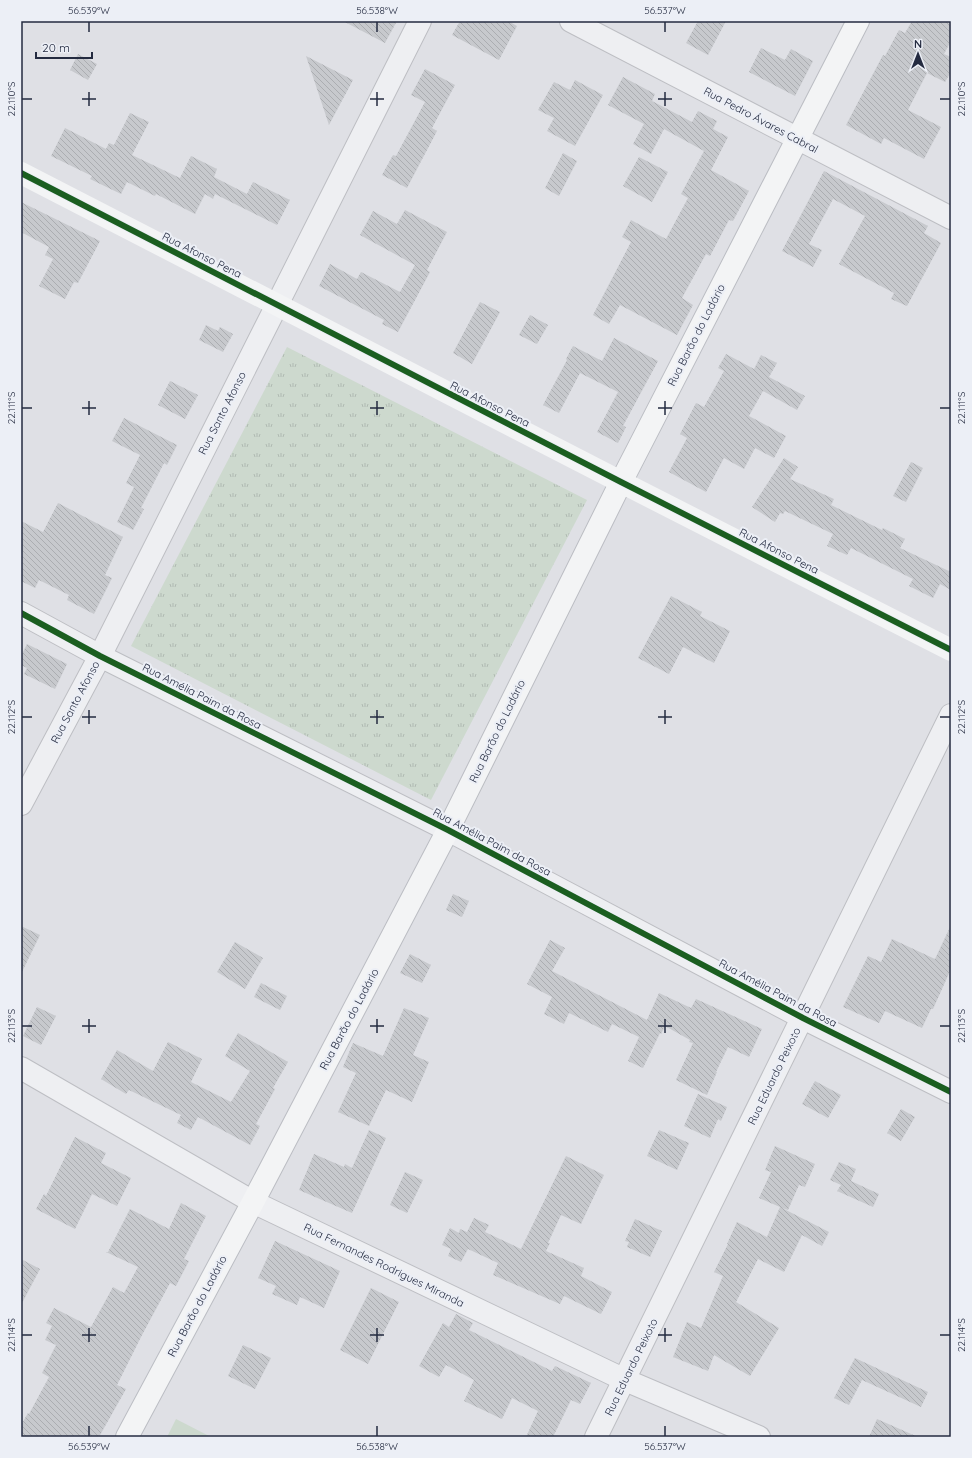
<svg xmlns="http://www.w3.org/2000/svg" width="972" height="1458" viewBox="0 0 972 1458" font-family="Quicksand,sans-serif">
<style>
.park{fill:url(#park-tufts)}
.garden{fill:#cdd9ce}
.building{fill:url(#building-back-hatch)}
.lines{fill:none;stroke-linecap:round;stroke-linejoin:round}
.street-casing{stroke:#bdbec3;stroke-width:24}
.primary-casing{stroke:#bbbdc3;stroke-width:24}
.street{stroke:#eeeff2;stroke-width:22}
.secondary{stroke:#f3f4f5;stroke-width:22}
.primary{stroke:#f3f4f5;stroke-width:22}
.cycleway-casing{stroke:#eceff6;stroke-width:8}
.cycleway{stroke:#1b5e20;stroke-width:6}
.ticks{fill:none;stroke:#242b40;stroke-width:1.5}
.labels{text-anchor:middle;stroke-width:4;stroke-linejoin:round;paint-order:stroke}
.street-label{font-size:11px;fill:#242b40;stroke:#eceff6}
.neatline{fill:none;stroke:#242b40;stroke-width:1.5}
.ticks-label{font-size:10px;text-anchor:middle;fill:#242b40}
</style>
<defs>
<pattern id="park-tufts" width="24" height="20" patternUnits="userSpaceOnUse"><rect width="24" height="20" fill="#cdd9ce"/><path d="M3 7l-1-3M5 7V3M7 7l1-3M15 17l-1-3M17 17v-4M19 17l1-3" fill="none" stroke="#b0bab2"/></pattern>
<pattern id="building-back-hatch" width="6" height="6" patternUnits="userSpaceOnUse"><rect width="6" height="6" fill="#c7c9cd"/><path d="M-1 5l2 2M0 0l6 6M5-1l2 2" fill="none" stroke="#abadb1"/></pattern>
</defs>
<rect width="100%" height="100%" fill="#dfe0e5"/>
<!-- park -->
<polygon class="park" points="287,347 587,500 431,800 131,646"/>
<!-- garden -->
<polygon class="garden" points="176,1419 211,1437 167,1437"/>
<!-- building -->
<g class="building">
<polygon points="343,21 397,21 385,43"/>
<polygon points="460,21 508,21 517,26 499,60 452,35"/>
<polygon points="698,21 726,21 708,55 686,43"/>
<polygon points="912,21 945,21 951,24 951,41 944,54 951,57 951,72 945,82 927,73 908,110 941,127 924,159 884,138 881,144 846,125 883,55 885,56 899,30 905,33"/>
<polygon points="761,48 785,60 791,49 813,61 795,96 749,72"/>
<polygon points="78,54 97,64 88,80 70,70"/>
<polygon points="306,56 353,80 329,125"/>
<polygon points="425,69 455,85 432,128 437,131 407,188 382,175 393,155 396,156 425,102 411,95"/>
<polygon points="623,77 655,94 652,101 692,122 698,111 717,121 713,129 728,137 711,170 749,191 733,221 729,220 710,256 706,254 682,298 693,305 677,335 620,305 609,324 593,315 631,242 622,237 631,220 666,239 688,198 681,194 704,151 664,129 651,154 633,144 644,124 608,105"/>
<polygon points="575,80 603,95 575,146 547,131 554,118 538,110 554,82 570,90"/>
<polygon points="130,113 149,122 132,155 180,178 191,156 217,169 214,177 247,194 253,182 290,200 277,225 215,194 213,199 205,194 195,214 156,194 155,196 127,182 121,194 90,179 92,176 51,156 65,128 106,149 109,143 114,145"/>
<polygon points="563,153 577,161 559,196 545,188"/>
<polygon points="639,157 668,172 652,202 623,186"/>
<polygon points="824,171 928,226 924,233 941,243 907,306 891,299 894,293 839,264 865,216 833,199 809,244 822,250 813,267 782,251"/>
<polygon points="21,202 100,241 78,283 74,282 65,299 39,286 53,259 45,255 49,247 21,232"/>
<polygon points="405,210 447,232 427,270 430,272 398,332 382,324 384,320 319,286 330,264 357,279 361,272 400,292 415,265 360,235 373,211 397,224"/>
<polygon points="480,302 500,312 472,364 453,353"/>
<polygon points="530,315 548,325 537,344 519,335"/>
<polygon points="206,325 218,331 220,327 233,334 223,352 199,340"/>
<polygon points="614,338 658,361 623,426 626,427 618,443 597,432 618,392 580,373 559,413 543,405 567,360 566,359 573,346 602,361"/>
<polygon points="726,354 754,369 761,355 777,363 769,377 805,396 797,410 763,391 749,416 786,436 774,458 755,448 744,469 724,458 706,492 669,472 687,438 680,434 696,403 704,407 724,371 718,368"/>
<polygon points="170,381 198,395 185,419 158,405"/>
<polygon points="124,418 177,445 167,465 164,463 141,508 144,509 133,530 117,522 134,487 126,483 140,455 112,441"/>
<polygon points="784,458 798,467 790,479 834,499 831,505 882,530 883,528 905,539 900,548 951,572 951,590 940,584 933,598 909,586 913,579 851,548 847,555 827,546 833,534 785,511 783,514 780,513 775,522 752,507"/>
<polygon points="911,462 923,468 906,502 893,496"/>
<polygon points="58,503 123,537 105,575 112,578 94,614 67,600 69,595 39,580 35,588 21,581 21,521 43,532"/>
<polygon points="671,596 702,612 700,616 730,631 714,663 683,647 669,674 638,658"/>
<polygon points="27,644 67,664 55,689 24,674 27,668 21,665 21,656"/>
<polygon points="453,894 469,901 462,917 446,910"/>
<polygon points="951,925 951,969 933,1009 931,1009 922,1028 885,1011 879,1023 843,1007 868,956 881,962 892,939 935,959"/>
<polygon points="21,926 40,935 21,974"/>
<polygon points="550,940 565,948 552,971 647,1020 659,993 691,1008 696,999 762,1029 749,1057 728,1047 716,1072 717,1072 707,1095 676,1080 693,1043 689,1042 690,1040 665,1026 661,1034 660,1033 643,1068 628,1061 639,1037 612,1024 608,1032 569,1013 564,1024 544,1014 552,997 527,984"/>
<polygon points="235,942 263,958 245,989 217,972"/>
<polygon points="410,954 431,965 422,983 400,973"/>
<polygon points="261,983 287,996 280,1010 254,997"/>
<polygon points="37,1007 56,1016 41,1045 23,1036"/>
<polygon points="404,1008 429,1018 413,1055 429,1062 412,1102 386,1090 369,1126 338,1112 356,1073 343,1067 353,1043 383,1056"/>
<polygon points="238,1033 288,1062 273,1088 275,1089 256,1124 260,1126 250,1145 198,1117 191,1130 177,1123 181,1115 129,1090 126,1094 101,1079 117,1050 153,1071 168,1042 202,1059 191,1082 231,1102 250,1071 225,1056"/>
<polygon points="815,1081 841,1095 828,1118 802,1104"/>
<polygon points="698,1094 727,1107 721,1121 718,1119 710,1138 684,1126"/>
<polygon points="901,1109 915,1117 901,1141 887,1133"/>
<polygon points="369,1130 386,1138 352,1213 299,1190 314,1154 344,1167 345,1164 352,1168"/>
<polygon points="659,1130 689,1143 677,1170 647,1156"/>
<polygon points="75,1137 106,1153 101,1163 131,1178 117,1206 92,1194 75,1229 36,1209 44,1194 46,1196"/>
<polygon points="775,1146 815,1164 805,1187 799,1185 788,1210 782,1208 829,1232 822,1246 802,1235 784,1272 758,1259 736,1302 779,1328 750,1376 714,1355 708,1371 673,1357 687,1322 701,1328 723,1276 714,1272 728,1244 727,1244 737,1222 767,1237 780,1207 759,1198 771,1172 765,1170"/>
<polygon points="566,1156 604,1175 581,1224 561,1215 548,1243 550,1243 546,1251 584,1268 581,1276 612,1292 601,1314 564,1296 560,1304 493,1275 498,1263 468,1249 461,1262 448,1256 451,1249 442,1245 450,1228 459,1233 460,1229 467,1232 474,1218 489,1225 485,1232 521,1249"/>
<polygon points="839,1162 856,1169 851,1181 879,1194 873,1207 837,1191 841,1185 830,1180"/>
<polygon points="405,1172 423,1180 407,1213 390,1205"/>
<polygon points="181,1203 206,1216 184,1259 189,1261 176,1286 170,1283 142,1335 117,1385 126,1389 99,1437 21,1437 21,1425 28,1413 29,1414 49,1377 42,1373 56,1345 45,1340 52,1326 46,1323 54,1308 91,1327 113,1287 124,1293 138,1267 106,1252 108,1252 130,1209 169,1229"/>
<polygon points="635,1219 662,1231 650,1257 627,1247 629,1242 625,1241"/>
<polygon points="275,1241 340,1271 324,1308 300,1297 297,1305 272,1294 276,1286 258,1278"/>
<polygon points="21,1259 40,1269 21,1305"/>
<polygon points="371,1288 399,1302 368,1364 340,1350"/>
<polygon points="456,1314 473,1323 469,1330 552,1371 555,1366 591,1383 580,1404 571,1400 553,1437 526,1437 538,1411 512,1398 502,1419 464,1401 474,1380 446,1365 439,1377 419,1366 443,1323 449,1327"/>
<polygon points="243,1345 271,1358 255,1389 228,1376"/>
<polygon points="855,1358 928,1392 921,1407 862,1380 849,1405 834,1398"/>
<polygon points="877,1419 918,1437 869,1437"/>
</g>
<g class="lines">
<defs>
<g id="street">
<polyline points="571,21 951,218"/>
<polyline points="21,613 100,656 448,830 803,1018 951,1092"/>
<polyline points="21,804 100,656 420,21"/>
<polyline points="21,1068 253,1202 625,1380 759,1437"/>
<polyline points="596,1437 951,715"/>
</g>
<polyline id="primary" points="127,1437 253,1202 448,830 621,482 858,21"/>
</defs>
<!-- street casing -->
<use href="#street" class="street-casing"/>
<!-- primary casing -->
<use href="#primary" class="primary-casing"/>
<!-- street -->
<use href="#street" class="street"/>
<!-- secondary -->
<polyline class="secondary" points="21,173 621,482 951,650"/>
<!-- primary -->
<use href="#primary" class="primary"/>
<defs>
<g id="cycleway">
<polyline points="21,173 621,482 951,650"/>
<polyline points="21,613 100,656 448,830 803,1018 951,1092"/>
</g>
</defs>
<!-- cycleway casing -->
<use href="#cycleway" class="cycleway-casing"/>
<!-- cycleway -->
<use href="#cycleway" class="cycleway"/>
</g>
<!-- ticks -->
<path class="ticks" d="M89 22V32M377 22V32M665 22V32M89 92V106M377 92V106M665 92V106M22 99H32M82 99H96M370 99H384M658 99H672M940 99H950M89 401V415M377 401V415M665 401V415M22 408H32M82 408H96M370 408H384M658 408H672M940 408H950M89 710V724M377 710V724M665 710V724M22 717H32M82 717H96M370 717H384M658 717H672M940 717H950M89 1019V1033M377 1019V1033M665 1019V1033M22 1026H32M82 1026H96M370 1026H384M658 1026H672M940 1026H950M89 1328V1342M377 1328V1342M665 1328V1342M22 1335H32M82 1335H96M370 1335H384M658 1335H672M940 1335H950M89 1426V1436M377 1426V1436M665 1426V1436"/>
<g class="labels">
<!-- street labels -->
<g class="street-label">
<text transform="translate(761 120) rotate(28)" y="4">Rua Pedro Ávares Cabral</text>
<text transform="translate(202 255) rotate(27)" y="4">Rua Afonso Pena</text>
<text transform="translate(696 335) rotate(-63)" y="4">Rua Barão do Ladário</text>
<text transform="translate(490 404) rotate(27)" y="4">Rua Afonso Pena</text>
<text transform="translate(222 413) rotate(-63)" y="4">Rua Santo Afonso</text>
<text transform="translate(779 551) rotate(27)" y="4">Rua Afonso Pena</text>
<text transform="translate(202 696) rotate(27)" y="4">Rua Amélia Paim da Rosa</text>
<text transform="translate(75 702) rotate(-62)" y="4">Rua Santo Afonso</text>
<text transform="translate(497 731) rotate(-64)" y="4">Rua Barão do Ladário</text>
<text transform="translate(492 842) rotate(28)" y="4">Rua Amélia Paim da Rosa</text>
<text transform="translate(778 993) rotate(28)" y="4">Rua Amélia Paim da Rosa</text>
<text transform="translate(349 1019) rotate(-62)" y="4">Rua Barão do Ladário</text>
<text transform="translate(774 1076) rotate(-64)" y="4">Rua Eduardo Peixoto</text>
<text transform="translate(384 1265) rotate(26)" y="4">Rua Fernandes Rodrigues Miranda</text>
<text transform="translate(197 1306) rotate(-62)" y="4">Rua Barão do Ladário</text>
<text transform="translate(631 1367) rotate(-64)" y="4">Rua Eduardo Peixoto</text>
</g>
</g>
<!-- border -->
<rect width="972" height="1458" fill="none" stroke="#eceff6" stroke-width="44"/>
<!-- north arrow -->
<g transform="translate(918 54)" stroke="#eceff6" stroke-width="3" paint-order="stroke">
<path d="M0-3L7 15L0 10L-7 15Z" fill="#242b40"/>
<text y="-6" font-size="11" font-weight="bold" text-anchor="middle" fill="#242b40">N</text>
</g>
<!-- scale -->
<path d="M36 52v6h56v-6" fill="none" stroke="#242b40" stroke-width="2"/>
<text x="42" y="52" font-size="12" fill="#242b40" stroke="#eceff6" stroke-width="3" paint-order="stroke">20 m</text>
<rect x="22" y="22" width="928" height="1414" class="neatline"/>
<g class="ticks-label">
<text x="89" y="14">56.539°W</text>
<text x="377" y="14">56.538°W</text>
<text x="665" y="14">56.537°W</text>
<text transform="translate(11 99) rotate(-90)" y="4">22.110°S</text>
<text transform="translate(961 99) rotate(-90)" y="4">22.110°S</text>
<text transform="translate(11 408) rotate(-90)" y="4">22.111°S</text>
<text transform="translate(961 408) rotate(-90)" y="4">22.111°S</text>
<text transform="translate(11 717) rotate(-90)" y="4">22.112°S</text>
<text transform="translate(961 717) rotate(-90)" y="4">22.112°S</text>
<text transform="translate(11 1026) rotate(-90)" y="4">22.113°S</text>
<text transform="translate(961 1026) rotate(-90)" y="4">22.113°S</text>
<text transform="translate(11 1335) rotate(-90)" y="4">22.114°S</text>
<text transform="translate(961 1335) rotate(-90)" y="4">22.114°S</text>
<text x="89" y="1450">56.539°W</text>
<text x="377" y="1450">56.538°W</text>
<text x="665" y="1450">56.537°W</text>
</g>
</svg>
